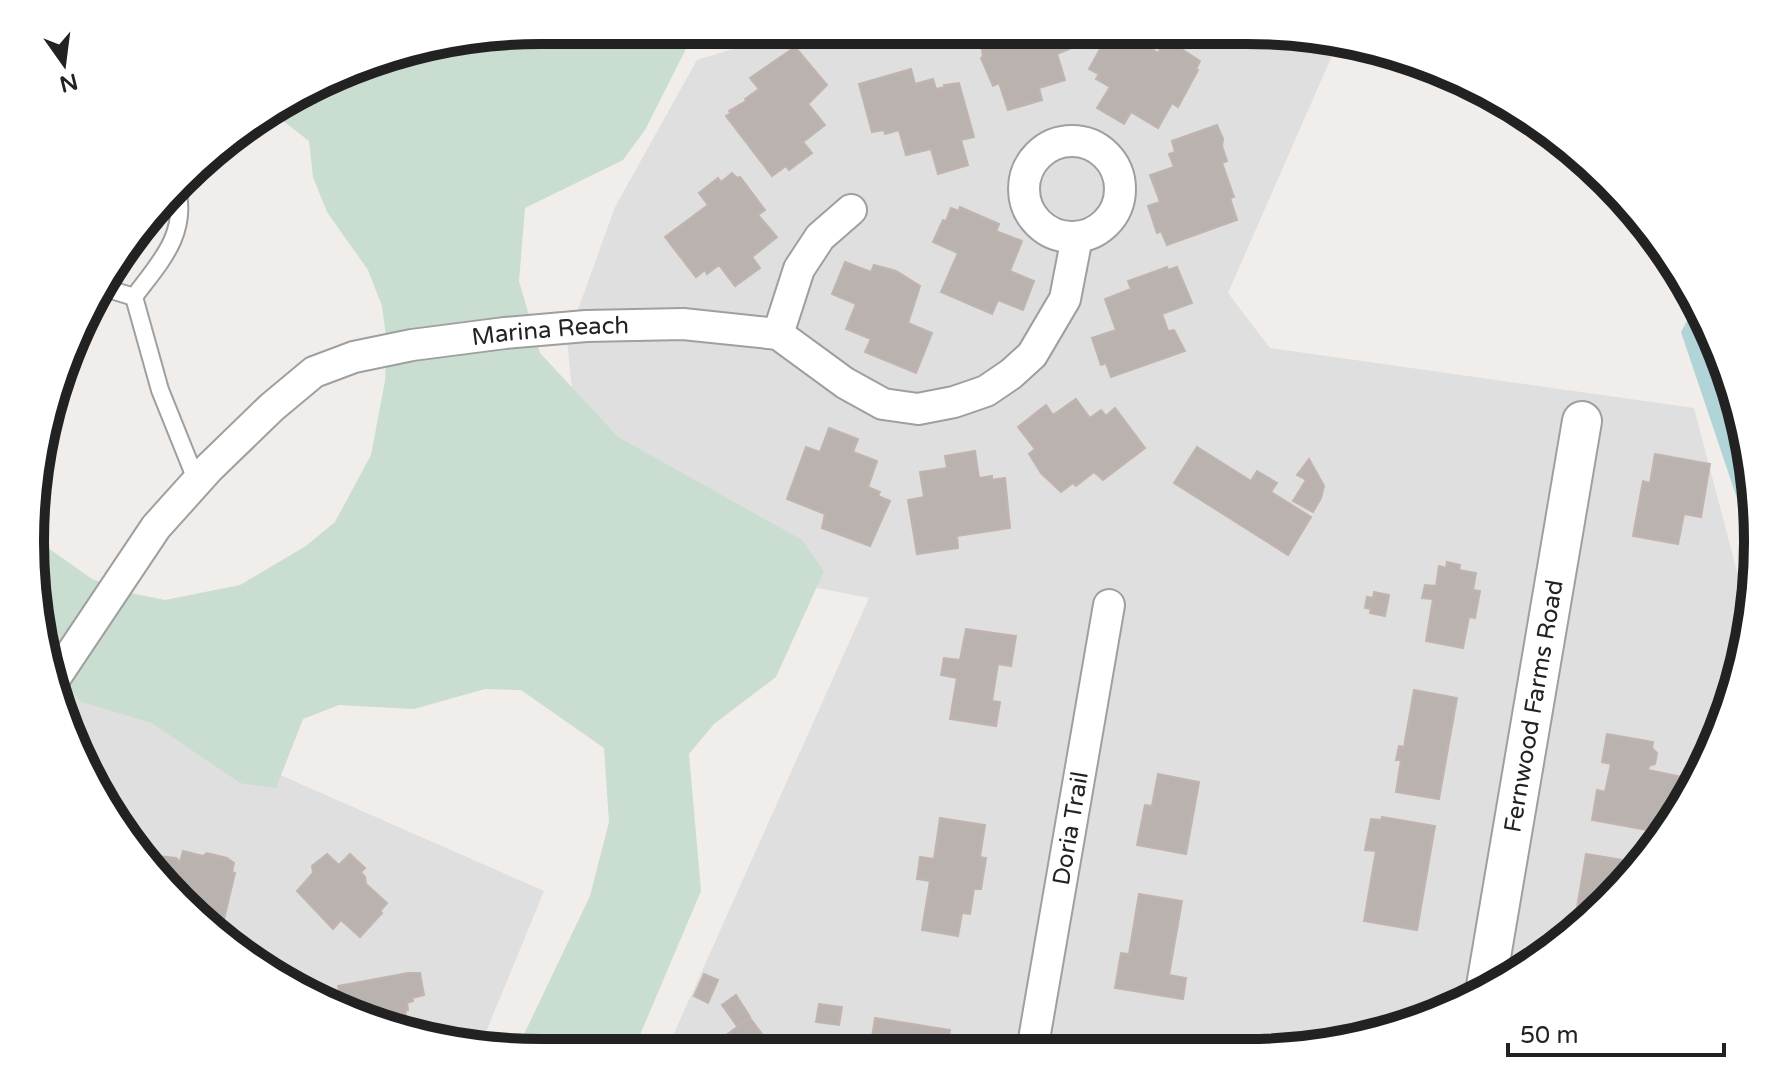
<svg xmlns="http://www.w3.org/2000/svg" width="1788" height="1083" viewBox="0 0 1788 1083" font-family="'Varela Round',sans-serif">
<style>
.residential{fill:#dfdfdf}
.wetland{fill:#c9ddd1}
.water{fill:#b0d4d8}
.building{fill:#bab2af;stroke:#c1b4ae;stroke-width:2}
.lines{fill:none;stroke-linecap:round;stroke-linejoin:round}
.service-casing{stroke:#9f9f9f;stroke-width:20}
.minor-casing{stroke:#9f9f9f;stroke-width:34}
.tertiary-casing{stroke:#9f9f9f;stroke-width:42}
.service{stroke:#fff;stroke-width:16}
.minor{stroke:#fff;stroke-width:30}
.tertiary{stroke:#fff;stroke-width:38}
.labels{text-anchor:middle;stroke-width:8;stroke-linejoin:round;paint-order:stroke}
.street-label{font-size:24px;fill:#222;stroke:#fff}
.rim{fill:none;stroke:#222;stroke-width:10}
</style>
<rect width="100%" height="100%" fill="#f1edea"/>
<!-- residential -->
<g class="residential">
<polygon points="792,31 1301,34 1338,42 1228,293 1270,348 1694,408 1745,602 1741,673 1653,853 1502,985 1379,1035 1280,1052 667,1049 869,598 675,560 573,400 567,340 615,207 697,60"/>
<polygon points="43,620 157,721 544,891 479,1049 346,1014 230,948 116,826 57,705"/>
</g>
<!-- wetland -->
<polygon class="wetland" points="542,30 695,31 645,130 623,160 525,208 519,281 540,353 618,437 802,540 824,571 776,677 714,724 689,754 701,891 634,1049 517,1049 590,896 609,822 604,748 521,690 485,689 414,709 339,705 303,719 276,788 240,783 152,723 82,702 52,673 30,541 31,536 92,579 126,592 165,600 240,585 306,546 335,522 371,455 385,381 387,344 382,306 368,270 327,212 313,177 309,141 273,113 378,57"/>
<!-- water -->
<polygon class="water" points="1696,304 1754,474 1750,537 1681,332"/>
<!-- building -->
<g class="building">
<polygon points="988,33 1077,33 1081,44 1057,54 1065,80 1039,88 1042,100 1008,110 999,83 993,86 981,58 983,57 980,35"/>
<polygon points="1109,33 1128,33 1158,53 1166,39 1200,61 1196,69 1198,70 1178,107 1172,103 1158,128 1131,112 1124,124 1097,108 1110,87 1096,79 1099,74 1089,69"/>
<polygon points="795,47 827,85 808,104 825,125 803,142 812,153 789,170 786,166 772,176 726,116 731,113 729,111 746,101 745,99 759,89 750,78"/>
<polygon points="911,69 915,84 933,79 936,89 945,87 944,85 959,83 974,137 961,140 968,165 938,174 931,149 906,155 899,130 885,134 884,130 872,132 859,84"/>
<polygon points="1217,125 1223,139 1222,146 1227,161 1222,163 1234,197 1230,198 1237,220 1167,245 1161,231 1157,233 1148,206 1160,202 1150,175 1174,167 1169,154 1175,152 1172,141"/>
<polygon points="732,173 737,178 740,177 765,210 758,215 777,237 752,257 760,268 735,286 719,265 707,274 705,270 696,277 665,237 708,205 699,193 718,178 721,182"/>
<polygon points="960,207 999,224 996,231 1022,241 1010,271 1034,281 1023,310 998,300 992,314 941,292 958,253 933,242 943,220 946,221 951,208 959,211"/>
<polygon points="845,262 871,272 874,265 896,271 920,286 908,323 932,333 916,373 865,352 871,339 846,329 856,304 832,294"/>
<polygon points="1167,267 1168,270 1177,267 1192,303 1162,314 1168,331 1174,330 1185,351 1111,377 1106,363 1101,365 1092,338 1116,330 1105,299 1131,289 1128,281"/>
<polygon points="1076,399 1090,418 1101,410 1106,416 1115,408 1145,448 1103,480 1094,472 1076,486 1073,483 1061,492 1041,473 1029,454 1035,449 1018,427 1046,405 1053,415"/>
<polygon points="829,428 858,439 853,452 877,461 868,487 880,492 878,496 890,501 870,546 822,528 825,514 787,499 806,447 820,452"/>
<polygon points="1197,447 1251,481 1257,471 1277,483 1271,492 1311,517 1288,555 1174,483"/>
<polygon points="975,451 979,478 992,476 992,480 1005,478 1010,528 957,536 958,548 917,554 908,500 924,497 920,472 947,468 945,456"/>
<polygon points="1655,454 1710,464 1701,517 1684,514 1678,544 1633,536 1643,481 1650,483"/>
<polygon points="1309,459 1324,486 1321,498 1313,512 1293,501 1306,480 1297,475"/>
<polygon points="1447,562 1460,565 1459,570 1476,573 1473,590 1480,591 1475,618 1469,617 1463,648 1426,641 1433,599 1422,598 1425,585 1436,586 1439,566 1446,568"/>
<polygon points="1374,592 1389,595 1385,616 1370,613 1371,609 1365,608 1367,597 1373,598"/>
<polygon points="966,629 1016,636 1011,666 998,664 992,701 1000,702 996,726 950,719 957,678 941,675 944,658 960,660"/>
<polygon points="1414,690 1457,698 1439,799 1396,792 1401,760 1396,760 1399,746 1404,747"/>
<polygon points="1607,734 1653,742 1652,748 1657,753 1655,764 1649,766 1648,770 1687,778 1678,801 1665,799 1659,832 1592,820 1597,790 1605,792 1611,764 1602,762"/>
<polygon points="1158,774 1199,782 1186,854 1137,845 1145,805 1152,806"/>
<polygon points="1382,817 1435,826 1417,930 1364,921 1376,851 1365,850 1371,819 1381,820"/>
<polygon points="940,818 985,825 980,857 986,858 981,889 974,889 970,914 962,913 958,936 922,930 930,881 917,879 920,857 934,859"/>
<polygon points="183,851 203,856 207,853 227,858 234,863 232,872 235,873 220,936 156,869 159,856 176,858 180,862"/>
<polygon points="327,854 339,865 350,854 365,868 361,872 365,877 366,884 387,903 380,911 382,913 360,937 341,920 333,929 297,891 313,873 312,866"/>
<polygon points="1586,854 1640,863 1575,920"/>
<polygon points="1139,894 1182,901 1169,975 1186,978 1183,999 1115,988 1121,953 1129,954"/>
<polygon points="408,973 420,973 424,995 412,998 413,1001 407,1003 408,1010 405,1011 408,1024 403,1029 344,1013 338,986"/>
<polygon points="704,974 718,980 708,1003 694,996"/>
<polygon points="736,995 750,1017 737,1026 722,1005"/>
<polygon points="819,1004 842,1007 839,1025 816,1022"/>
<polygon points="750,1018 774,1050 691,1050 688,1045 703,1035 711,1046"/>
<polygon points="875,1018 950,1030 947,1051 870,1050"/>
</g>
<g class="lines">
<defs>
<g id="service">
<polyline points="105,288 134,297"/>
<polyline points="134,297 160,390 197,482"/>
<path d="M134 297C159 263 188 235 177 189"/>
</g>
<g id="minor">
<circle cx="1072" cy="189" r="48"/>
<polyline points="778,334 799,269 820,237 851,210"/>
<path id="s1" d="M53 681 156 527 209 468 272 407 314 372 354 357 412 345 505 333 586 326 683 324 778 334 845 383 883 404 918 409 954 402 986 391 1011 374 1032 355 1065 299 1077 237"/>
<path id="s2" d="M1032 1051 1109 605"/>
</g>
<g id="tertiary">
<path id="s3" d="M1485 992 1582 421"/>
</g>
</defs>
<!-- service casing -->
<use href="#service" class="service-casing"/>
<!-- minor casing -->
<use href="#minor" class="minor-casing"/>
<!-- tertiary casing -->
<use href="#tertiary" class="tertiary-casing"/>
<!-- service -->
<use href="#service" class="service"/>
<!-- minor -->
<use href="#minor" class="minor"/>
<!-- tertiary -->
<use href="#tertiary" class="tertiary"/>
</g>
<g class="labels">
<!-- street labels -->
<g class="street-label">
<text dy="8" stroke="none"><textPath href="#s1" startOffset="648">Marina Reach</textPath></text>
<text dy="8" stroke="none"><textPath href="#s3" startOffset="290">Fernwood Farms Road</textPath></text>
<text dy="8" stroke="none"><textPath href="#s2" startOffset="226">Doria Trail</textPath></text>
</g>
</g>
<!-- crop -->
<path d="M0 0H1788V1083H0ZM541 44H1247A497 497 0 0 1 1744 541V542A497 497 0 0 1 1247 1039H541A497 497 0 0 1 44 542V541A497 497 0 0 1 541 44Z" fill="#fff" fill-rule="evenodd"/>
<path class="rim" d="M541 44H1247A497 497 0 0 1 1744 541V542A497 497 0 0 1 1247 1039H541A497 497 0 0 1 44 542V541A497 497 0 0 1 541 44Z"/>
<!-- north arrow -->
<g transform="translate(64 64) rotate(166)" stroke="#ffffff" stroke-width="6" paint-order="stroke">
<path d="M0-6L14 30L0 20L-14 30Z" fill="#222222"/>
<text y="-12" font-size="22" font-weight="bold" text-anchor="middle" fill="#222222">N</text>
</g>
<!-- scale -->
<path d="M1508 1043v12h216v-12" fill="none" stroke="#222222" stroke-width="4"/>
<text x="1520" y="1043" font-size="24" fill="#222222" stroke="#ffffff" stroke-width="6" paint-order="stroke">50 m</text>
</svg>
